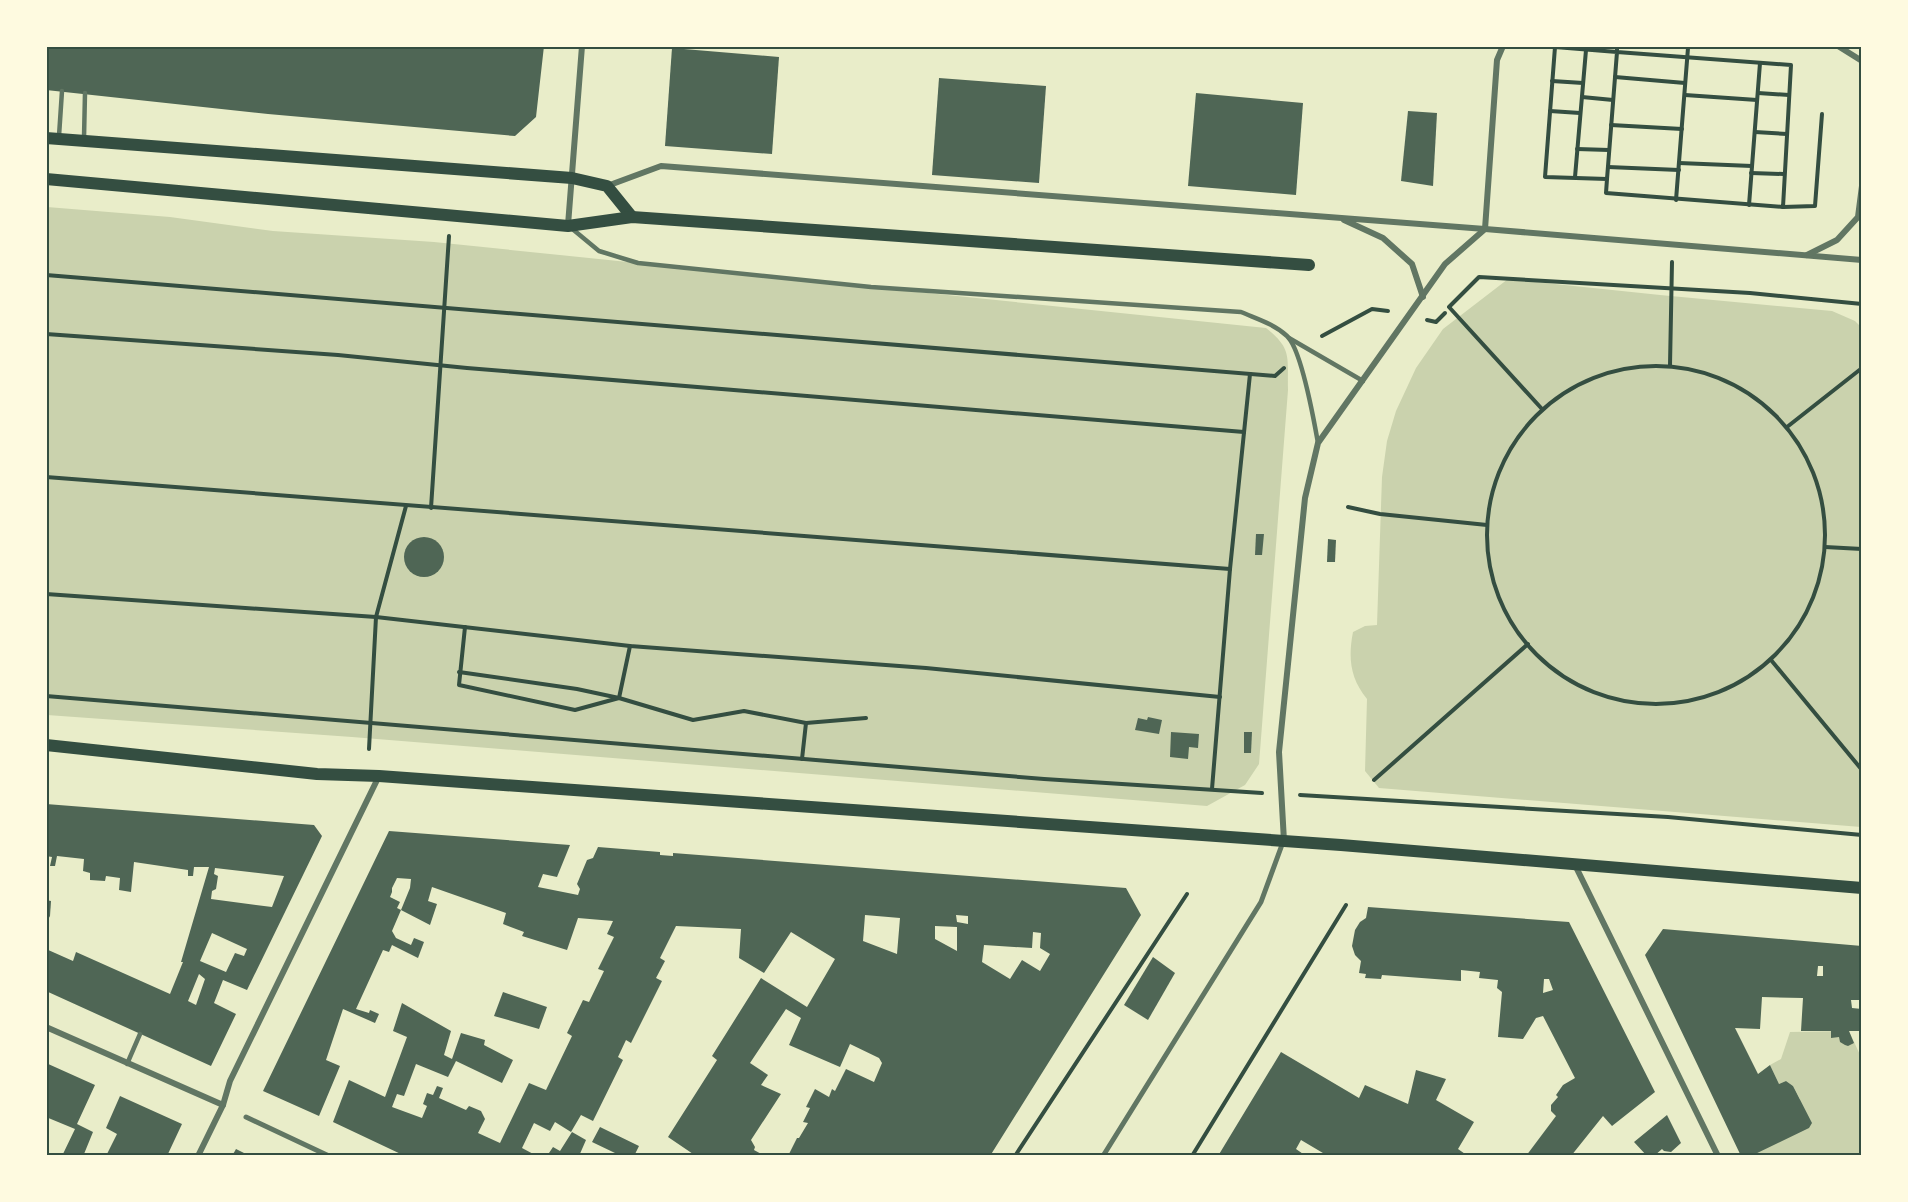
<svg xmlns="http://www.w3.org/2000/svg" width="1908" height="1202" viewBox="0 0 1908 1202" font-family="Roboto,sans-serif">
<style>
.green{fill:#cad2ad}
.building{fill:#4f6655;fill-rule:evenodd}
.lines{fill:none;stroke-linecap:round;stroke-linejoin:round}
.path{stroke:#344e41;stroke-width:4}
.service{stroke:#617663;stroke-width:4.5}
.pedestrian{stroke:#617663;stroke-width:5}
.minor{stroke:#617663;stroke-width:6}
.secondary{stroke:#344e41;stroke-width:12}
.neatline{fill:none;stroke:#344e41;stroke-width:2}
</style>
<rect width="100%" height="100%" fill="#e9edc9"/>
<!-- green -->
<g class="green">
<path d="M47 207 170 217 273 231 434 242 1266 328C1293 349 1287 358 1288 390L1259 764 1245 785 1207 806 352 737 47 715Z"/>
<path d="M1508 279 1660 295 1832 311 1855 321 1861 327V827L1379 788 1365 771 1367 699C1350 678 1348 658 1353 632L1365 626 1377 625 1382 477 1387 441 1396 411 1416 368 1443 329Z"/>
<polygon points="1849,1031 1861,1057 1861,1155 1751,1156 1796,1106 1800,1099 1793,1086 1786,1081 1779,1084 1770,1065 1781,1059 1790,1032"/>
</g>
<!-- building -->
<g class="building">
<polygon points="46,46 259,48 544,46 536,117 515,136 268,114 46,90"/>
<polygon points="672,48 779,57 772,154 665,146"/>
<polygon points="939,78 1046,86 1039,183 932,175"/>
<polygon points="1196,93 1303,103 1296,195 1188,186"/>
<polygon points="1408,111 1437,113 1433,186 1401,181"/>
<polygon points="1256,534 1264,534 1262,555 1255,555"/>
<circle cx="424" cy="557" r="20"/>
<polygon points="1328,539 1336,540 1335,562 1327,562"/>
<polygon points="1148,717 1162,720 1159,734 1135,730 1138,718 1147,720"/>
<polygon points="1171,732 1199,734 1198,748 1189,747 1188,759 1170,757"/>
<polygon points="1244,732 1252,732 1251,753 1244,753"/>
<path d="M46 804 314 825 322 836 247 990 223 980 214 1003 236 1014 211 1066 46 991V949L73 961 76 952 170 994 183 962H181L209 867H194L193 876H188V870L134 862 131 892 119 890 120 878 106 876 105 881 90 880V873L83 871 84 859 57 856 55 866H50L52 857 46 856ZM215 868 284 876 272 907 211 899 212 891 216 889 218 876 214 874ZM212 933 247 949 244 956 235 953 226 972 200 961ZM199 974 205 979 196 1005 188 1001Z"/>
<path d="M389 831 570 845 557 877 543 874 538 887 578 895 580 889 577 884 587 860 593 858 598 847 660 852V855L673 856V853L1126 888 1141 915 990 1156H788L797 1138H799L808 1123 803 1122 810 1108 806 1107 815 1089 829 1097 832 1089 835 1091 846 1069 874 1082 882 1063 879 1058 850 1044 840 1067 789 1045 801 1018 786 1009 750 1063 768 1075 761 1085 781 1094 751 1140 755 1147 754 1150 765 1156H696L668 1137 717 1060 712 1056 761 978 807 1007 835 959 791 932 764 973 739 958 741 929 676 926 660 958 665 961 656 978 662 981 631 1043 626 1040 618 1057 623 1060 593 1121 581 1115 571 1132 555 1122 550 1131 534 1123 522 1148 537 1156H405L333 1122 349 1080 385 1097 407 1037 393 1031 402 1003 451 1031 444 1055 452 1059 461 1033 485 1040 484 1045 513 1060 502 1083 456 1061 448 1077 416 1064 404 1096 397 1094 392 1107 422 1118 427 1106 423 1104 427 1093 433 1095 437 1086 443 1088 439 1098 466 1110 469 1106 481 1111 485 1119 478 1133 500 1143 529 1083 546 1090 572 1036 567 1033 583 1000 589 1002 604 971 598 969 614 937 607 934 613 921 578 918 567 950 522 936 524 932 503 924 506 913 432 887 428 901 437 904 430 925 401 910 392 931 396 938 411 945 414 938 424 942 418 958 392 945 389 952 383 950 356 1009 369 1013 370 1010 379 1014 375 1023 343 1009 326 1060 340 1066 319 1116 263 1091ZM397 878 411 879 410 888 401 910 397 908 400 902 390 897 392 892V888ZM865 915 900 918 897 954 863 941ZM956 915 968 916V924L957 922ZM935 926 957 927V951L935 939ZM1033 932 1041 933 1040 948 1050 954 1040 971 1022 960 1010 979 982 962 984 945 1032 948Z"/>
<polygon points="46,900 51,901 50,916 46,923"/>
<path d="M1368 907 1569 922 1655 1092 1612 1126 1603 1116 1571 1156H1526L1556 1116 1551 1111V1105L1558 1097 1556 1095 1563 1085 1575 1078 1543 1016 1536 1018 1523 1039 1498 1037 1502 992 1497 988 1498 980 1479 978 1480 972 1461 970V981L1382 975 1381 979 1365 978 1366 974 1359 973 1361 961 1355 955 1352 946 1355 930 1360 922 1366 918ZM1544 979H1549L1553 990 1543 993Z"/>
<path d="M1663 929 1862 946V1000H1851L1852 1008 1862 1009V1031H1849L1854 1043 1848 1046 1845 1045 1840 1042 1839 1037 1831 1038V1031H1801L1803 998 1762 997 1760 1029 1735 1028 1758 1074 1770 1065 1779 1084 1786 1081 1793 1086 1812 1123 1809 1128 1751 1156H1741L1645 955ZM1818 966H1823V976H1817Z"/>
<polygon points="1153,957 1175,973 1148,1020 1124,1005"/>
<polygon points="503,992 547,1007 539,1029 494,1016"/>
<polygon points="1281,1052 1359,1098 1365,1085 1408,1104 1416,1070 1446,1079 1436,1100 1474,1122 1458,1149 1468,1156 1328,1156 1301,1140 1296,1149 1306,1156 1218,1156"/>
<polygon points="46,1063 95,1085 77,1124 93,1132 84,1154 87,1156 62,1156 75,1129 46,1117"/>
<polygon points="120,1096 182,1124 167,1156 106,1156 117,1134 106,1128"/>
<polygon points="1667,1115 1681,1143 1671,1152 1664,1151 1662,1149 1654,1156 1647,1156 1634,1142"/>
<polygon points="600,1127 639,1146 634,1156 614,1156 615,1153 592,1142"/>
<polygon points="572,1132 586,1140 579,1156 547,1156 553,1147 560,1151"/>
<polygon points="236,1149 250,1156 232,1156"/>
</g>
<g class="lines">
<!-- path -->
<g class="path">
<polyline points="1615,77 1685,83"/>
<polyline points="1552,81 1583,83"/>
<polyline points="1758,93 1789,95"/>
<polyline points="1685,95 1757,100"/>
<polyline points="1582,97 1613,100"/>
<polyline points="1550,111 1580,113"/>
<polyline points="1611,125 1682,129"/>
<polyline points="1755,132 1787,134"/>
<polyline points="1577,149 1609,150"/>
<polyline points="1679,163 1752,166"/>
<polyline points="1608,167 1679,170"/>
<polyline points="1751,173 1784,174"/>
<polyline points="1575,177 1586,50"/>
<polyline points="1607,179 1617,52 1555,47 1545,177 1607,179 1606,193 1783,207 1791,65 1617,52 1617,46"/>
<polyline points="1676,200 1688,48"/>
<polyline points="1749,205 1760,63"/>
<polyline points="1783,207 1815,206 1822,114"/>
<polyline points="46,275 1275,376 1284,368"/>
<polyline points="1427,320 1436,322 1445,313"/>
<polyline points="46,334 338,355 467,368 1244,432"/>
<polyline points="1322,336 1372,309 1388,311"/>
<polyline points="1670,365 1672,262"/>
<circle cx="1656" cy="535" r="169"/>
<polyline points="1542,409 1449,307 1479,277 1750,293 1862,304"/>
<polyline points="1787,427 1862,368"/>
<polyline points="46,477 1230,569"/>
<polyline points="1348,507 1380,514 1487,525"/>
<polyline points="431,508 449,236"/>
<polyline points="1825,547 1862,549"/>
<polyline points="46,594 376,617 630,646 926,668 1220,697"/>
<polyline points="465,627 459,685 575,710 619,698 630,646"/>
<polyline points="1771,660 1862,770"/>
<polyline points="459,672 577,689 619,698 693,720 744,711 806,723 866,718"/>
<polyline points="46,696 1044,779 1262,793"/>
<polyline points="369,749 376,617 406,506"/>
<polyline points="802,759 806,723"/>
<polyline points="1374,780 1528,644"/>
<polyline points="1212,789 1230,569 1250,374"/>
<polyline points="1300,795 1668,817 1862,835"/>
<polyline points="1015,1156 1187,894"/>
<polyline points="1192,1156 1346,905"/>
</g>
<!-- service -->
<g class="service">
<polyline points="59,136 62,91"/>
<polyline points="84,138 85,93"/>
<path d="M570 227 599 251 638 263 871 287 1241 312C1257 319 1274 324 1287 336 1302 350 1314 421 1318 443"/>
<polyline points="1289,338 1363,381"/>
<polyline points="127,1064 140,1034"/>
</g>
<!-- pedestrian -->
<g class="pedestrian">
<polyline points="246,1117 329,1156"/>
<polyline points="1103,1156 1261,902 1283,842"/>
</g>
<!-- minor -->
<g class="minor">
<polyline points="1838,46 1862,61"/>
<polyline points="607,186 661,166 1485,229 1862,260"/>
<polyline points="1344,220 1383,238 1412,264 1423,297"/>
<polyline points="568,225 582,46"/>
<polyline points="1485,229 1497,60 1503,46"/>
<polyline points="1807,255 1837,240 1858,217 1862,186"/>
<polyline points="1284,841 1279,752 1305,498 1318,443 1445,264 1485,229"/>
<polyline points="1575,865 1718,1156"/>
<polyline points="46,1027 223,1105"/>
<polyline points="198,1156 223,1105 230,1081 379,776"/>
</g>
<!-- secondary -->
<g class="secondary">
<polyline points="46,138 572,178 607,186 632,217"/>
<polyline points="46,179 568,226 632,217 1309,265"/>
<polyline points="46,745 317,774 379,776 1341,845 1862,888"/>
</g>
</g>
<!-- border -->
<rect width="1908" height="1202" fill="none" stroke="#fefae0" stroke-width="96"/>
<rect x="48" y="48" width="1812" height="1106" class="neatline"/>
</svg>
